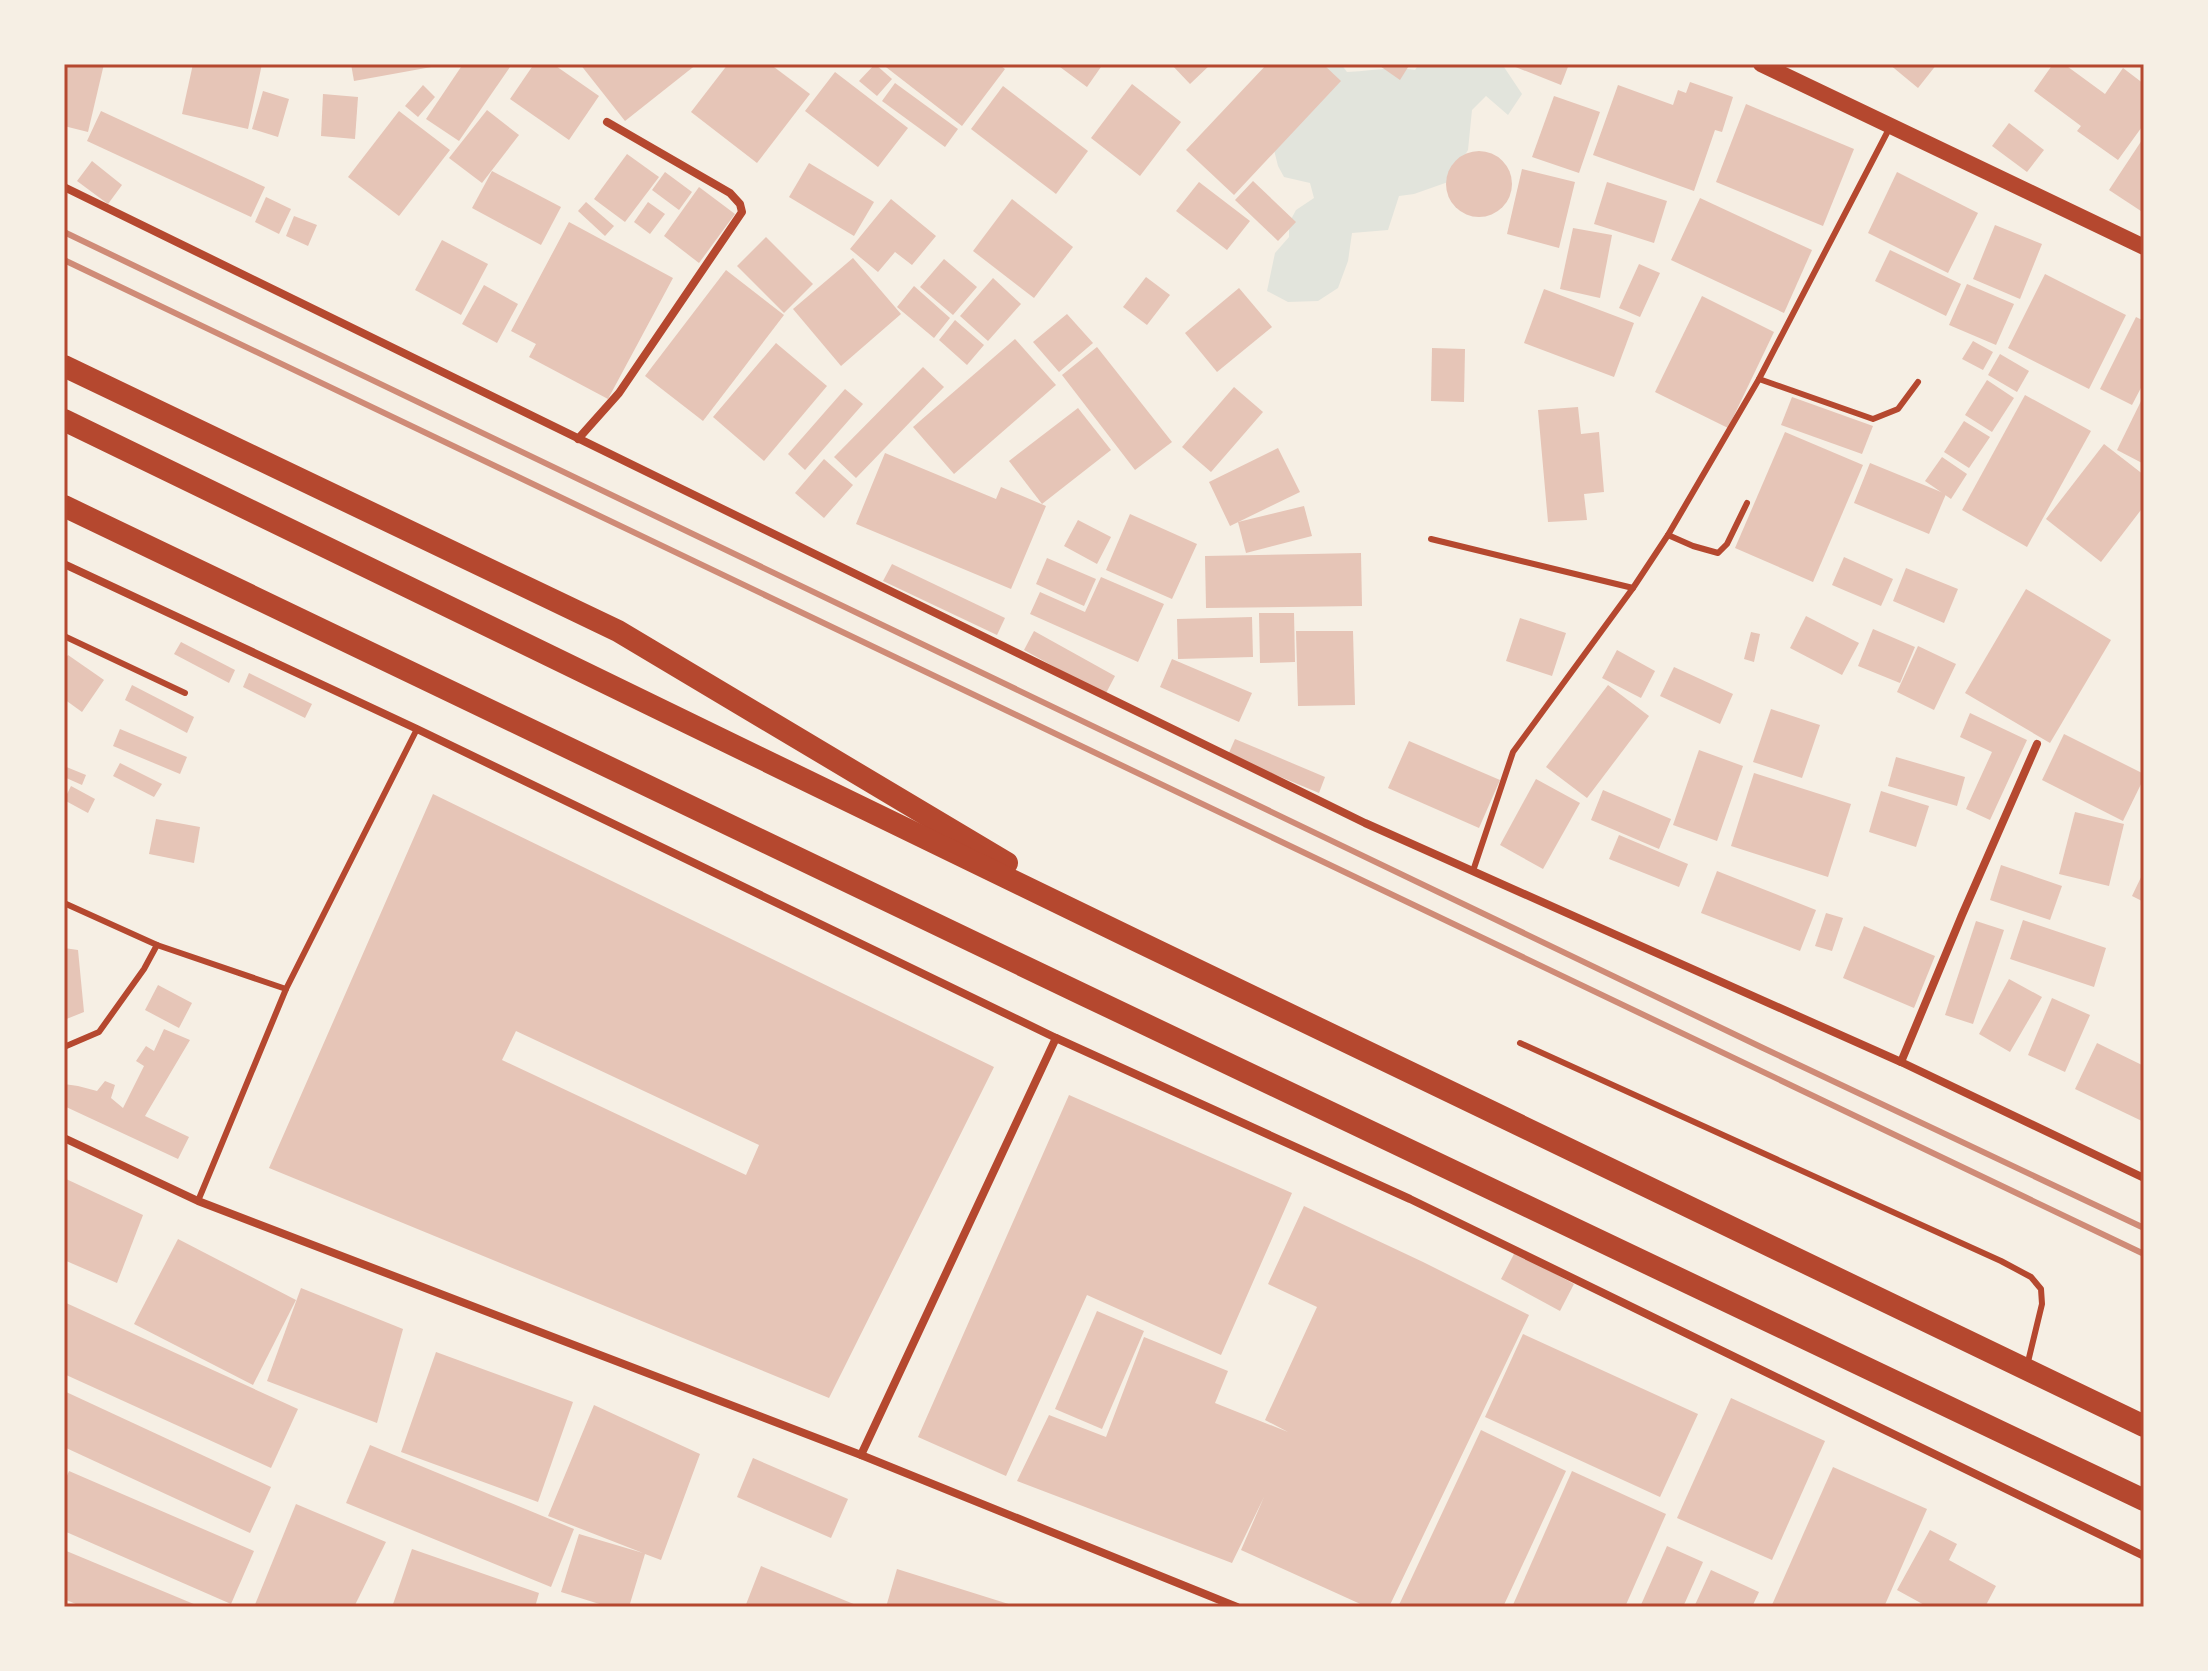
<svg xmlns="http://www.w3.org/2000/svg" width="2208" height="1671" viewBox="0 0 2208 1671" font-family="'Noto Serif',serif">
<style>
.green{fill:#e2e4dc}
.building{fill:#e6c5b7;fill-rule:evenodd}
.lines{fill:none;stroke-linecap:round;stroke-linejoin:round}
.service{stroke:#b5482f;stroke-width:6}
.minor{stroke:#b5482f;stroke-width:8}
.secondary{stroke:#b5482f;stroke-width:16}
.trunk{stroke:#b5482f;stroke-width:22}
.rail{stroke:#cf8b77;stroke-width:6}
.neatline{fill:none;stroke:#b5482f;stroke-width:3}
</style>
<rect width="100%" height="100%" fill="#f6efe4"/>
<!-- green -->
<path class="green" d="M1330 64H1341L1347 72C1370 71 1392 66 1415 70L1419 64H1502L1522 94 1508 115 1486 96 1472 110 1468 150 1448 182 1414 194 1399 196 1388 230 1352 233 1348 261 1338 288 1318 301 1288 302 1267 291 1275 253 1289 237V223L1296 210 1314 198 1310 183 1284 177 1278 166 1273 146 1311 76Z"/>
<!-- building -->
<g class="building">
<polygon points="64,64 104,64 88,132 64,126"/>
<polygon points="193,64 262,64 248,129 182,114"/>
<polygon points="351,64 437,64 437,66 354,81"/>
<polygon points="463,64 512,64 459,141 426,119"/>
<polygon points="534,64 553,64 599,96 569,140 510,99"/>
<polygon points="580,64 697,64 625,121"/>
<polygon points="728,64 770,64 810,94 757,163 691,112"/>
<polygon points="875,64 892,79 877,96 859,81"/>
<polygon points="882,64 998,64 1005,69 962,126"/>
<polygon points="1056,64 1103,64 1087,87"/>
<polygon points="1171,64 1211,64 1190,84"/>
<polygon points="1267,64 1323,64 1341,81 1234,195 1186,150"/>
<polygon points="1377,64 1410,64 1400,80"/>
<polygon points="1508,64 1569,64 1561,85"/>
<polygon points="1889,64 1937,64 1918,88"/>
<polygon points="2053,64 2064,64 2105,94 2123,68 2144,84 2144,124 2118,160 2077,131 2081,126 2034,91"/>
<polygon points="835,72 908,128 878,167 805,111"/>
<polygon points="1690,82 1733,97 1722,132 1715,130 1694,191 1593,155 1618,85 1673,105 1678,90 1686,93"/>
<polygon points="895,83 958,129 945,147 882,101"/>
<polygon points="1132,84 1181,122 1140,176 1091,138"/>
<polygon points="423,85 435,97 418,117 405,106"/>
<polygon points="1003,86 1088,151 1056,194 971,129"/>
<polygon points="263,91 289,99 278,137 252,129"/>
<polygon points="323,94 358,97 355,139 321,136"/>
<polygon points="1554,96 1600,112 1579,173 1532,157"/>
<polygon points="1746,104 1854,149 1823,226 1716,182"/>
<polygon points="487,110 519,135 482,183 449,158"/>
<polygon points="101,111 265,187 251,217 87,141"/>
<polygon points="399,111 450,150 399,216 348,177"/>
<polygon points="2009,123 2044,150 2027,172 1992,146"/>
<polygon points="2144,137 2144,213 2109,190"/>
<circle cx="1479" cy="184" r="33"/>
<polygon points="627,154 659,177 625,222 594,199"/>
<polygon points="92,161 122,185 108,204 77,181"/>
<polygon points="809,163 874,202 854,236 789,197"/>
<polygon points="1522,169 1575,182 1559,248 1507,234"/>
<polygon points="492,171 561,207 541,245 472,208"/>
<polygon points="665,172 692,192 679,210 652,190"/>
<polygon points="1897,172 1978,213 1948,273 1868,233"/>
<polygon points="1253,181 1296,222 1278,241 1235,200"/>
<polygon points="1199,182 1250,221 1227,250 1176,211"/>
<polygon points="1607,182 1667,201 1654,243 1594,224"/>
<polygon points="699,187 735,214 699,263 664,236"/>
<polygon points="266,197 291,209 279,234 255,222"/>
<polygon points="1700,198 1812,250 1784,313 1671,260"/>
<polygon points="891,199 936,236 912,265 895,252 878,272 850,249"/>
<polygon points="1012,199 1073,247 1034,298 973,251"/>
<polygon points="586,202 614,226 605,236 578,211"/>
<polygon points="648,202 665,214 650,234 634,222"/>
<polygon points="294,216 317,225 308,246 286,236"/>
<polygon points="569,222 673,278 608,399 529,357 536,344 511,331"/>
<polygon points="1995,225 2042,244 2020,299 1973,279"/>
<polygon points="1573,228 1612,235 1600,298 1560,289"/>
<polygon points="766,237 813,284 784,313 737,266"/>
<polygon points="442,240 488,264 461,315 415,290"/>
<polygon points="1890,250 1961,284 1946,316 1875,281"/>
<polygon points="853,258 901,314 841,366 793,309"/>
<polygon points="944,259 977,287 953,315 920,287"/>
<polygon points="1639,264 1660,273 1640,317 1619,308"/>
<polygon points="726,270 784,315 703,421 645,376"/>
<polygon points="2045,274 2126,315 2089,389 2008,348"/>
<polygon points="1146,277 1170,295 1147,325 1123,307"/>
<polygon points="993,278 1021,304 988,341 960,316"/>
<polygon points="1967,284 2014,304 1996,345 1949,325"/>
<polygon points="484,285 518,304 497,343 462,324"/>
<polygon points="914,286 950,318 934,338 897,307"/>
<polygon points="1239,288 1272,327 1217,372 1185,333"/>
<polygon points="1544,289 1634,323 1614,377 1524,343"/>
<polygon points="1702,296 1774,332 1728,428 1655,392"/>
<polygon points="1067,314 1093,343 1059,372 1033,342"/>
<polygon points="2136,317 2144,321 2144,382 2132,405 2100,389"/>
<polygon points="955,320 984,345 967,365 939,340"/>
<polygon points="1015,339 1056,385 954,474 913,427"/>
<polygon points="1973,341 1993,352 1983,370 1962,359"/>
<polygon points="776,343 827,386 764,461 713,417"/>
<polygon points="1097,347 1172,442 1135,470 1062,375"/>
<polygon points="1432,348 1465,349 1464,402 1431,401"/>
<polygon points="2000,354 2029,371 2017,392 1988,375"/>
<polygon points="923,367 944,387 856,478 834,457"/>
<polygon points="1987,380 2014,398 1992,432 1965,415"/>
<polygon points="1234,387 1263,412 1211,472 1182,447"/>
<polygon points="845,389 863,404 805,470 788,454"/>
<polygon points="2025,395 2091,431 2027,547 1962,510"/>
<polygon points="2144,395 2144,464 2117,450"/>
<polygon points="1792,397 1873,426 1862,454 1781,425"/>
<polygon points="1578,407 1581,434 1599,432 1604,492 1584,494 1587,520 1548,522 1538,410"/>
<polygon points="1078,408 1111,450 1042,504 1009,461"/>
<polygon points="1964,421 1990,437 1969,468 1944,452"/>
<polygon points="1785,432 1863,465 1813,582 1735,548"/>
<polygon points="2104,444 2144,475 2144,506 2101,562 2046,519"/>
<polygon points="1278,448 1300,492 1230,526 1209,482"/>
<polygon points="885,453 996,499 1001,487 1046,506 1011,589 856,524"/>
<polygon points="1942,457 1967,474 1951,499 1925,481"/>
<polygon points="824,459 853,485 824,518 795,493"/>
<polygon points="1870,463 1946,494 1929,534 1854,503"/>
<polygon points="1304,506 1312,536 1246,553 1238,522"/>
<polygon points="1130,514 1197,544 1172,599 1106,570"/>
<polygon points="1078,520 1111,537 1097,564 1064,546"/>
<polygon points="1361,553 1362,606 1206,608 1205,556"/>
<polygon points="1844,557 1893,579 1881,606 1832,585"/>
<polygon points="1047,558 1096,579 1084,606 1036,584"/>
<polygon points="892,564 1005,618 997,635 883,581"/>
<polygon points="1906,568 1958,589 1944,623 1893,601"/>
<polygon points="1101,577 1164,604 1138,662 1030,614 1040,592 1085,612"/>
<polygon points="2026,589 2111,640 2050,743 1965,693"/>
<polygon points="1259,613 1294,613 1295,662 1260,663"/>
<polygon points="1806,616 1859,643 1842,675 1790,648"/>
<polygon points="1252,617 1253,657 1178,659 1177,619"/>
<polygon points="1520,618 1566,633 1552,676 1506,661"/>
<polygon points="1873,629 1915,647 1900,683 1858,666"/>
<polygon points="1034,631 1115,676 1105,695 1024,650"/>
<polygon points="1296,631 1353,631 1355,705 1298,706"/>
<polygon points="1751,632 1760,634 1754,662 1744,659"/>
<polygon points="181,642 235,670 229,683 174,654"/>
<polygon points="1918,646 1956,664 1934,710 1897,692"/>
<polygon points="1617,650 1655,671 1641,698 1602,678"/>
<polygon points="68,655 104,680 82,712 64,699 64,661"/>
<polygon points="1172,659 1252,693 1239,722 1160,687"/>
<polygon points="1674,667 1733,694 1720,724 1660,696"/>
<polygon points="249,673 312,704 305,718 243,687"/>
<polygon points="132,685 194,717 187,733 125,700"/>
<polygon points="1608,685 1649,716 1587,798 1546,767"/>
<polygon points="1771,709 1820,725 1802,778 1753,762"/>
<polygon points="1970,713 2027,740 1990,820 1966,809 1992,752 1960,737"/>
<polygon points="120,729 187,757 180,774 113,746"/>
<polygon points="2064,734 2144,774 2144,778 2123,821 2042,780"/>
<polygon points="1235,739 1325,777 1319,793 1228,755"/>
<polygon points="1409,741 1500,780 1479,828 1388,788"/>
<polygon points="1699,750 1743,766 1717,841 1673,825"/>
<polygon points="1896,757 1965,777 1957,806 1888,786"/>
<polygon points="120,763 162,784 154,797 113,776"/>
<polygon points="64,766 86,775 82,785 64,777"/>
<polygon points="1754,773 1851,804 1828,877 1731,846"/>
<polygon points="1536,779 1580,803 1543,869 1500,845"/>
<polygon points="71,786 95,799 88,813 64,800"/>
<polygon points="1603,790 1671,819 1659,849 1591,820"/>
<polygon points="1881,791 1929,806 1916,847 1869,832"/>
<path d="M433 794 994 1067 829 1398 269 1168ZM516 1031 759 1145 746 1175 502 1060Z"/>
<polygon points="2075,812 2124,824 2109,886 2059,874"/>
<polygon points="156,819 200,827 194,863 149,854"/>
<polygon points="1619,835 1688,864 1679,887 1609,859"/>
<polygon points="2001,865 2062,886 2050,920 1990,900"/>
<polygon points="1717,871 1816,910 1800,951 1701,913"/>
<polygon points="2144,871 2144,902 2132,896"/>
<polygon points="1826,913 1843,918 1832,951 1815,946"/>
<polygon points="2023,920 2106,948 2094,987 2010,959"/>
<polygon points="1976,921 2004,930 1973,1024 1945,1015"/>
<polygon points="1864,926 1935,956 1914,1008 1843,978"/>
<polygon points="64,948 78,950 84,1012 64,1020"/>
<polygon points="2009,979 2042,997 2010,1052 1979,1034"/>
<polygon points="158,985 192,1003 179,1028 145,1010"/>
<polygon points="2052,998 2090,1015 2065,1072 2028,1055"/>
<polygon points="164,1029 190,1040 145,1116 189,1137 178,1159 64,1106 64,1084 78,1086 97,1091 105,1081 115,1085 111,1098 123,1108 144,1066 136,1061 146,1046 154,1051"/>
<polygon points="2097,1043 2144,1066 2144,1122 2075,1089"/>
<polygon points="1069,1095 1292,1193 1221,1355 1087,1295 1006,1476 918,1437"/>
<polygon points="64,1178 143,1215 117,1283 64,1260"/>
<polygon points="1304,1206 1423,1262 1529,1315 1389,1607 1367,1607 1241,1550 1264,1497 1232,1563 1017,1481 1049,1415 1106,1437 1144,1337 1228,1371 1215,1403 1288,1432 1265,1420 1317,1307 1268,1284"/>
<polygon points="178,1239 296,1300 253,1385 134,1324"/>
<polygon points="1515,1252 1574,1284 1560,1311 1501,1279"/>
<polygon points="301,1288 403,1329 377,1423 267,1381"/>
<polygon points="64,1302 298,1409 271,1468 64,1374"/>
<polygon points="1097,1311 1144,1331 1102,1429 1055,1409"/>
<polygon points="1523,1334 1698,1414 1660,1497 1485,1417"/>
<polygon points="436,1352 573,1402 538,1502 401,1452"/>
<polygon points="64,1391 271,1487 250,1533 64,1447"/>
<polygon points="1731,1398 1825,1441 1772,1560 1677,1518"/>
<polygon points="594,1405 700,1454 661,1560 645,1554 629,1607 609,1607 561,1592 579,1534 643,1553 548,1516"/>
<polygon points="1481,1430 1566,1471 1503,1607 1398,1607"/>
<polygon points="370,1445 574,1529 551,1587 346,1503"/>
<polygon points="753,1458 848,1499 831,1538 737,1497"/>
<polygon points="1833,1467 1927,1509 1884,1607 1771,1607"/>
<polygon points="69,1471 254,1551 231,1604 64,1531 64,1483"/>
<polygon points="1572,1471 1666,1514 1625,1607 1512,1607"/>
<polygon points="296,1504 386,1542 354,1607 254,1607"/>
<polygon points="1930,1530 1957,1544 1949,1560 1996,1586 1985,1607 1928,1607 1897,1590"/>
<polygon points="1667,1546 1703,1562 1683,1607 1640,1607"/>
<polygon points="412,1549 539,1593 535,1607 392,1607"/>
<polygon points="64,1550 201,1607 83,1607 64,1599"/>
<polygon points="761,1566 861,1607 745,1607"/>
<polygon points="897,1569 1015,1606 1015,1607 886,1607"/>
<polygon points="1711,1570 1759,1592 1752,1607 1694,1607"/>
</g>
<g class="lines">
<!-- service -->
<g class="service">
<polyline points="1759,379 1873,419 1898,409 1918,382"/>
<polyline points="1668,535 1693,546 1718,553 1727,544 1747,503"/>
<polyline points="1431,539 1633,588"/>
<polyline points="64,636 185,693"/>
<polyline points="1473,871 1513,752 1633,588 1668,535 1759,379 1890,127"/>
<polyline points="64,903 157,945 286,989"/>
<polyline points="1520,1043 2001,1261 2031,1277 2041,1289 2042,1304 2027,1366"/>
<polyline points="64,1047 99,1032 144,969 157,945"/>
<polyline points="198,1201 286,989 417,729"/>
</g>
<!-- minor -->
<g class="minor">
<polyline points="64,187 1365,823 1901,1062 2144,1178"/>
<polyline points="578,439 619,393 742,212 740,204 730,193 607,122"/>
<polyline points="64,564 417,729 1056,1038 1410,1199 2144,1556"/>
<polyline points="1901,1062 1962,915 2037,744"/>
<polyline points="64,1138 198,1201 861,1455 1237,1607"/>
<polyline points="861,1455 1056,1038"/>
</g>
<!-- secondary -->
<polyline class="secondary" points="1761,64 2144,247"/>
<!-- trunk -->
<g class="trunk">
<polyline points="64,366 618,631 1007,863"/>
<polyline points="64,420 1135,940 2144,1426"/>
<polyline points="64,506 1086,996 2144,1500"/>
</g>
<!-- rail -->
<g class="rail">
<polyline points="64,232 1763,1048 2144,1228"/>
<polyline points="64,260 2144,1254"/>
</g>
</g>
<!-- border -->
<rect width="2208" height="1671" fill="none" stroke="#f6efe4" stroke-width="132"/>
<rect x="66" y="66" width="2076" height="1539" class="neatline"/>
</svg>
